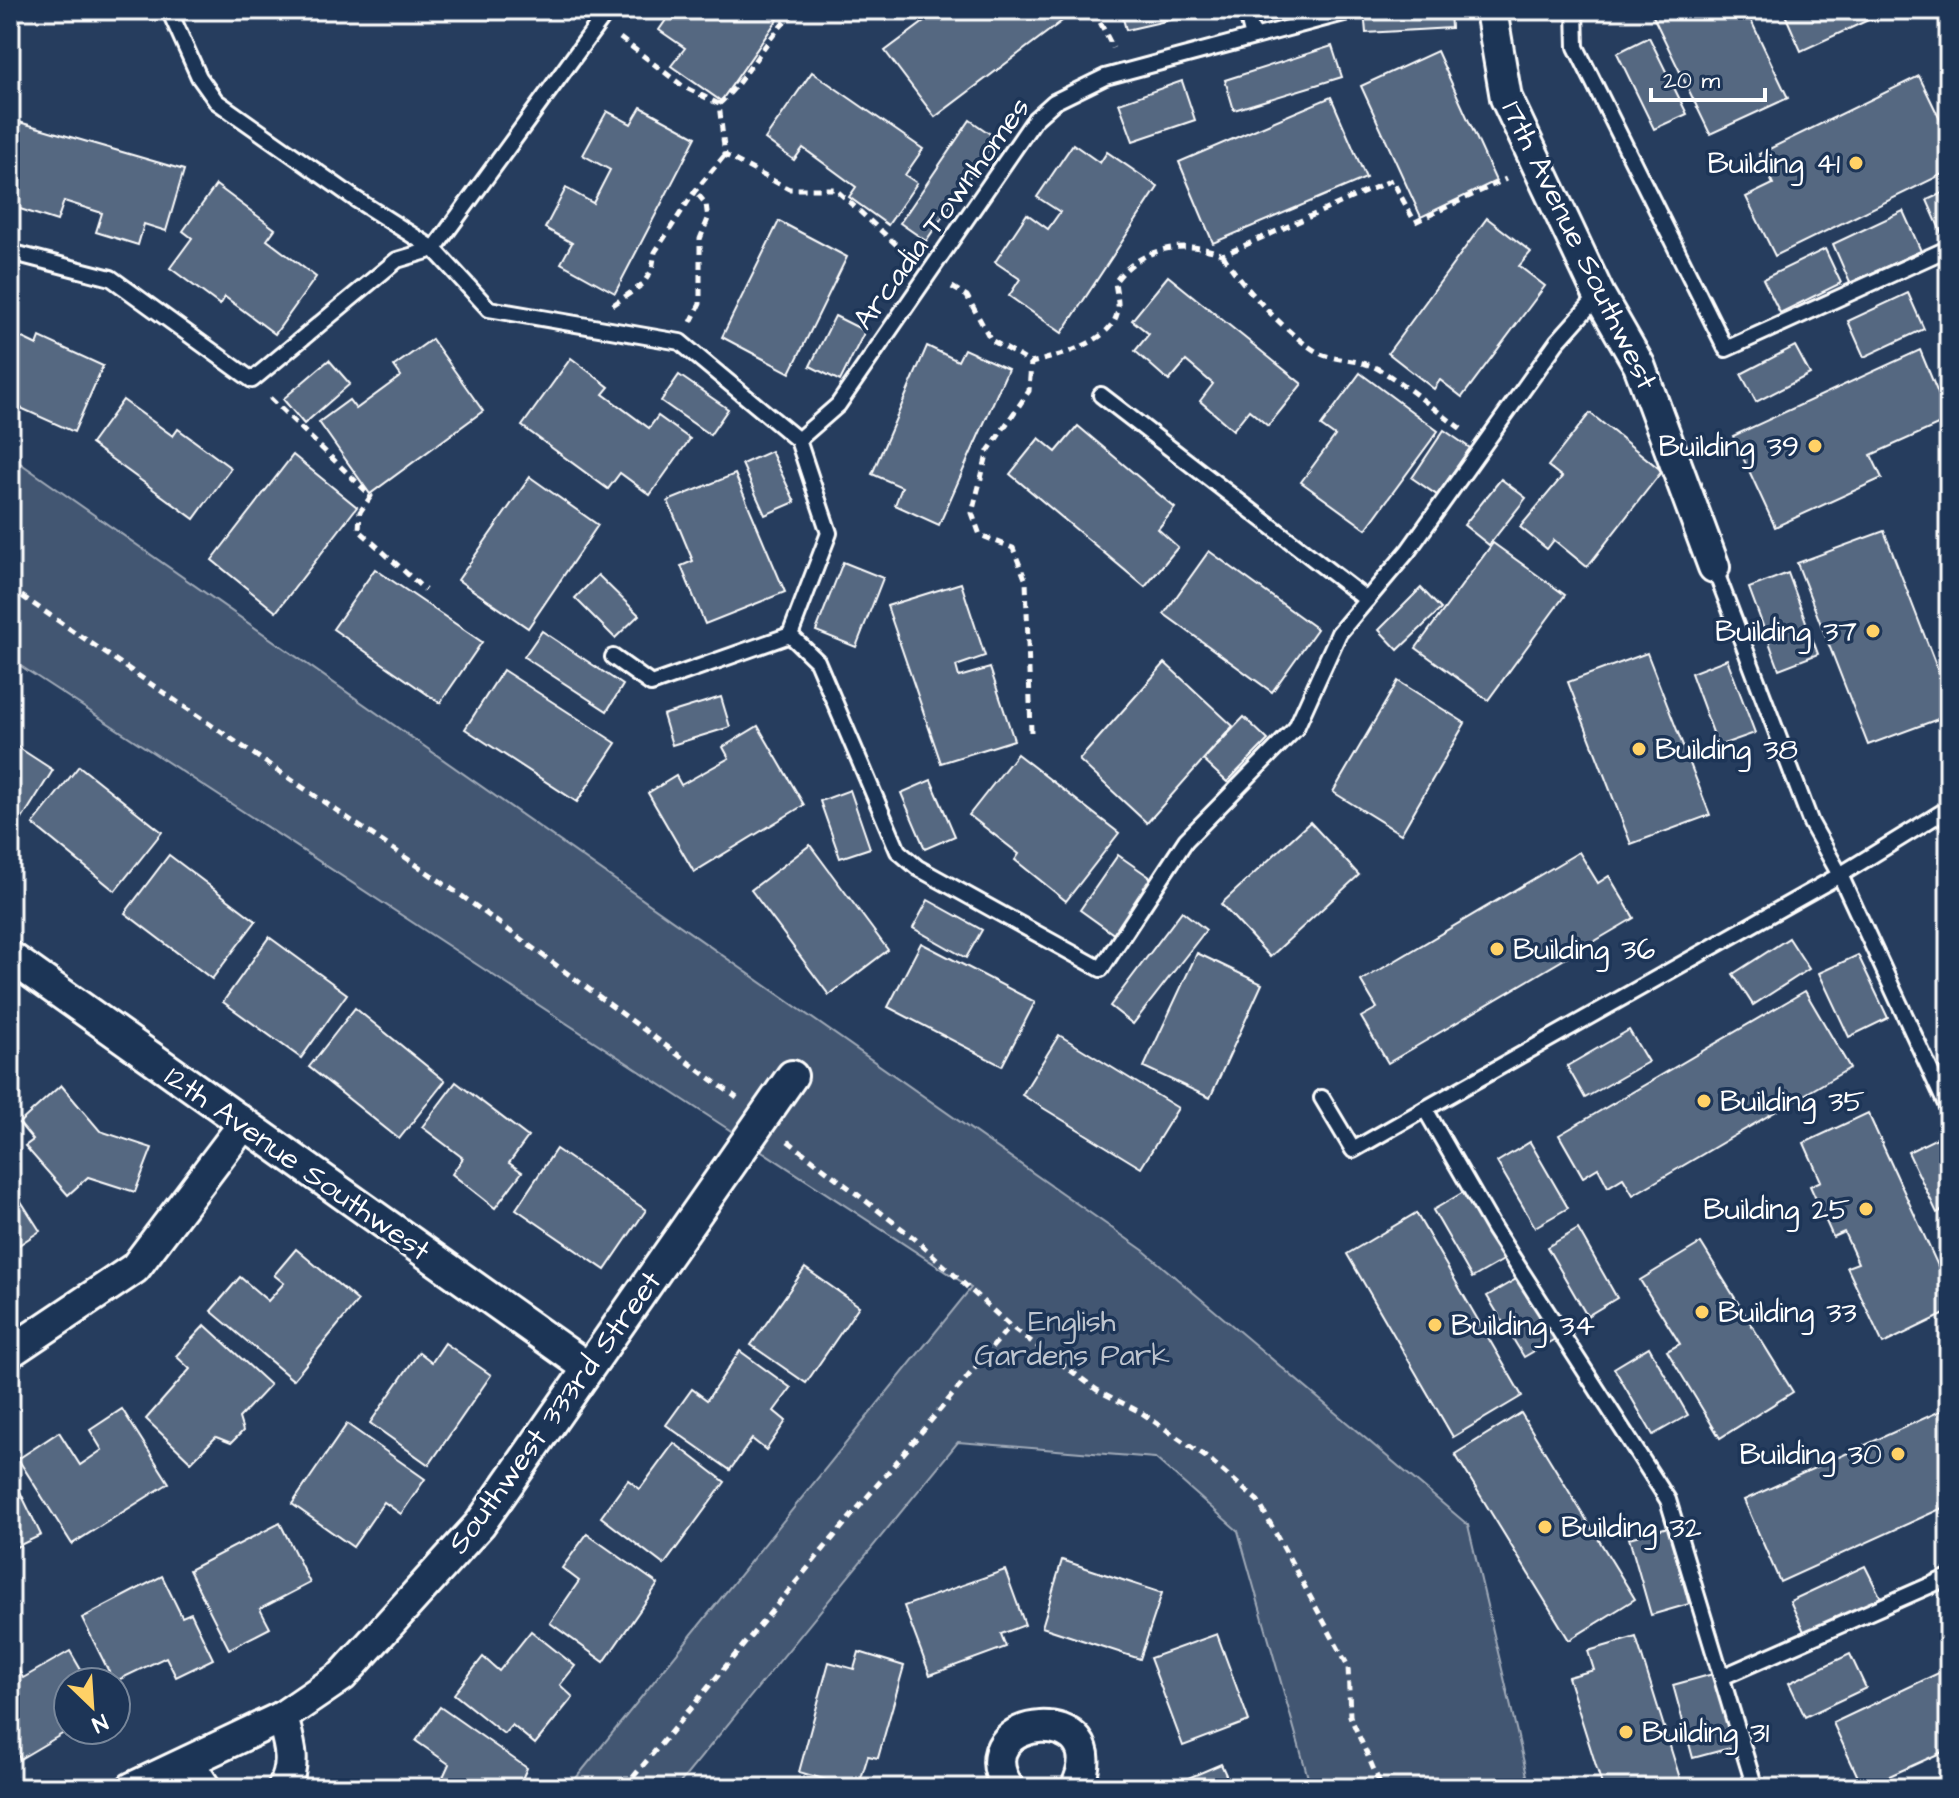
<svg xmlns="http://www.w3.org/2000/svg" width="1959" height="1798" viewBox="0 0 1959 1798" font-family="'Architects Daughter',sans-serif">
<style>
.green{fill:#425672;stroke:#a0aab8;stroke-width:2}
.building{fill:#556781;stroke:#fff;stroke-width:2}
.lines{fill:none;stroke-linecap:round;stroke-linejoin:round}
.lane-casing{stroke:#fff;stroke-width:20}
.street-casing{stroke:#fff;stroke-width:36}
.path{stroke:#fff;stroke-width:5;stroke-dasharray:8 6;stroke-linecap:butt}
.lane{stroke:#1d3557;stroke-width:14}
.street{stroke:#1d3557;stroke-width:30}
.poi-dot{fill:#ffd166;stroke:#1d3557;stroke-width:3}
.labels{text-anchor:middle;stroke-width:7;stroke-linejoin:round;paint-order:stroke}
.poi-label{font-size:30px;fill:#fff;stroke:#1d3557;text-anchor:start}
.street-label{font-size:30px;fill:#fff;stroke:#1d3557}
.park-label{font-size:30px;fill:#bdc4ce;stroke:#1d3557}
</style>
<rect width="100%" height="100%" fill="#263d5e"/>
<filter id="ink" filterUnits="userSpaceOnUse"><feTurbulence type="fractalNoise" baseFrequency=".0125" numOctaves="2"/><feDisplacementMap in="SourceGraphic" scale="16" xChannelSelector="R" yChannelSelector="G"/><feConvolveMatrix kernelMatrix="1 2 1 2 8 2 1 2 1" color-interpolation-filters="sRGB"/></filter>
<g filter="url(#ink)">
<!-- green -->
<polygon class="green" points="10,456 1143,1250 1468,1525 1530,1788 1311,1788 1238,1531 1155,1458 958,1442 676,1788 568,1788 971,1288 10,659"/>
<!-- building -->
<g class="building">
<polygon points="10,10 19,10 10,28"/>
<polygon points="673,10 784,10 721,101 671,66 685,48 659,30"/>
<polygon points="940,10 1067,10 1070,15 935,117 885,51"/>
<polygon points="1121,10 1177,10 1179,18 1126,30"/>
<polygon points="1364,10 1450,10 1451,28 1366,33"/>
<polygon points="1650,10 1746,10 1788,98 1710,134"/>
<polygon points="1783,10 1890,10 1801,51"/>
<polygon points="1649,37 1687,114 1654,129 1617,53"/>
<polygon points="1332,46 1342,77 1234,110 1225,80"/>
<polygon points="1437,51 1496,181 1421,217 1361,86"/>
<polygon points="812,72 923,149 905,175 917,183 888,225 849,197 856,187 803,148 794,160 765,139"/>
<polygon points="1919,76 1949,138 1949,171 1775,256 1746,197 1773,184 1759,154"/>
<polygon points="1182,81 1195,120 1133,141 1119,103"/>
<polygon points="1331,97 1366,178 1213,243 1179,162"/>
<polygon points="641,107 696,137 615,293 561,263 572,243 545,228 566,188 593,203 610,170 583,155 607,111 631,124"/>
<polygon points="970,120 996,138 926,241 900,223"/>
<polygon points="19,122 184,170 166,231 144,224 138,245 96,232 102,213 64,201 57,221 14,207 20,189 10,186 10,152"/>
<polygon points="1073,144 1100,163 1107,152 1158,187 1062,333 1009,296 1020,279 995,262 1027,214 1048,229 1060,212 1037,197"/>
<polygon points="216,185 275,229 267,240 316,277 275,334 225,297 220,305 170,268 192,238 183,231"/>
<polygon points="1949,190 1949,231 1942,234 1927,200"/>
<polygon points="1903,211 1921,251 1850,283 1833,244"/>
<polygon points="1487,218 1531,252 1519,266 1545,286 1462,397 1440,380 1434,389 1388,353"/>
<polygon points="779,221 847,257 790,373 722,337"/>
<polygon points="1825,249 1841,283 1780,313 1763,279"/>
<polygon points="1168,276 1302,384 1268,426 1249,410 1233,430 1200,401 1213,384 1186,361 1169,381 1135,351 1149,334 1132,320"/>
<polygon points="1908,293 1924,329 1864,357 1848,321"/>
<polygon points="835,316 865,331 840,381 810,366"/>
<polygon points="10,332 37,345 40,337 103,366 74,432 12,404 10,408"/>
<polygon points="432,339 483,411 370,494 319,422 349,400 356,409 401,376 394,366"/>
<polygon points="927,346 958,361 964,349 1008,369 939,525 895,505 902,487 872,474"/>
<polygon points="1795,346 1810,374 1756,402 1741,374"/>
<polygon points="1920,350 1949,420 1871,455 1882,478 1775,527 1733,436"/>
<polygon points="571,358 609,387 603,394 649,428 658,416 690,439 650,495 620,473 608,489 522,426"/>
<polygon points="329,360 350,384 304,424 283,399"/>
<polygon points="1360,373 1438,431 1366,529 1301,482 1335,436 1321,426"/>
<polygon points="679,375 728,409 710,435 661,401"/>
<polygon points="123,400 173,436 178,429 231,468 194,519 91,444"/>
<polygon points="1590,413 1662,471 1587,567 1554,540 1547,549 1520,527 1562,477 1548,466"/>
<polygon points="1078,426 1175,508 1158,529 1178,547 1145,587 1010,474 1039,438 1056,452"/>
<polygon points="1444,430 1470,448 1437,495 1412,478"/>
<polygon points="771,451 795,502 765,515 742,464"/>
<polygon points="293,455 357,507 276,612 212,560"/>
<polygon points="735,474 785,592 705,624 681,566 693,561 668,501"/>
<polygon points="530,477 598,525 528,628 458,580"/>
<polygon points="1501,479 1526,498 1489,545 1464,525"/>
<polygon points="1884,531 1949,699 1949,715 1868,745 1797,563"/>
<polygon points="1493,543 1565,595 1488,700 1416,648"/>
<polygon points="1209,551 1317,629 1272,692 1164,614"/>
<polygon points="843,562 883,578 856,647 816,631"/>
<polygon points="375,569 482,642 440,703 333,629"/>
<polygon points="1788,573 1818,654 1779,669 1749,588"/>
<polygon points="598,575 639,615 615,638 575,598"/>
<polygon points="961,583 985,656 956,666 959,677 990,668 1014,740 941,763 887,606"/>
<polygon points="1421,588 1441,609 1398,650 1379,630"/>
<polygon points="542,631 623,685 607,711 524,657"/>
<polygon points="1647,653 1710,815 1631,844 1568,682"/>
<polygon points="1727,659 1755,733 1718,746 1691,673"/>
<polygon points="1165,663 1233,726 1147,823 1079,760"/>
<polygon points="503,670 616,743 577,802 465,729"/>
<polygon points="1398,681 1465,723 1401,834 1333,792"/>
<polygon points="721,697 730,727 672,745 663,715"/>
<polygon points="1244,717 1268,740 1227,782 1203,760"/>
<polygon points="758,726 804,805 694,872 648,793 676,776 681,785 729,758 723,747"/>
<polygon points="10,742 53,770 10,838"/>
<polygon points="1017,754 1119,833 1066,901 1015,860 1019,854 969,815"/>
<polygon points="79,766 162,832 115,891 33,824"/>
<polygon points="931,780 955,836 925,849 901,793"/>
<polygon points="850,790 870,848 840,858 820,801"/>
<polygon points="1310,822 1359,875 1270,957 1221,904"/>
<polygon points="810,845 888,950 829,995 751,890"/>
<polygon points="1579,852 1598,883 1609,876 1634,918 1388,1063 1361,1017 1377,1008 1361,981"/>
<polygon points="169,855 256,921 212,979 125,913"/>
<polygon points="1118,855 1154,880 1115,935 1080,910"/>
<polygon points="928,900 982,930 966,958 913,928"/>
<polygon points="1182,911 1206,930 1133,1024 1110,1006"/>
<polygon points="269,937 347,994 301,1058 223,1002"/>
<polygon points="1789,938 1809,969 1753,1005 1733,974"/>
<polygon points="921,943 1035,1002 1002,1066 888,1007"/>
<polygon points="1197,953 1262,984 1210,1098 1144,1067"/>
<polygon points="1858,955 1888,1018 1849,1037 1819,973"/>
<polygon points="1805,991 1850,1068 1633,1195 1623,1178 1608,1187 1598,1168 1583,1177 1559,1135"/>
<polygon points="355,1008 445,1081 399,1139 309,1067"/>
<polygon points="1629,1030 1648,1062 1585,1098 1567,1066"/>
<polygon points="1059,1035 1178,1108 1141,1168 1022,1095"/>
<polygon points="456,1082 528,1137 509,1163 522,1172 495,1208 452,1174 463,1158 422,1127"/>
<polygon points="61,1085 100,1131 152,1148 135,1192 88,1177 68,1195 25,1146 33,1140 19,1123"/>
<polygon points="1868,1113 1949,1290 1949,1312 1883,1344 1847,1267 1858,1263 1844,1232 1833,1237 1810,1186 1821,1181 1804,1143"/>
<polygon points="1941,1136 1949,1152 1949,1207 1937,1213 1908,1152"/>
<polygon points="1530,1142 1568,1208 1535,1227 1497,1162"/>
<polygon points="556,1149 646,1210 605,1270 516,1209"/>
<polygon points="10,1184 40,1231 10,1251"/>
<polygon points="1467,1190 1507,1258 1472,1278 1433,1210"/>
<polygon points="1416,1213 1522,1396 1453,1437 1347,1254"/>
<polygon points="1578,1229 1617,1298 1587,1316 1547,1247"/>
<polygon points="1701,1243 1793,1392 1720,1438 1667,1351 1680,1344 1640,1280"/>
<polygon points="296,1249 358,1301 293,1380 211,1311 240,1277 268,1301 284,1283 274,1275"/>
<polygon points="805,1268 859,1306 806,1383 751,1345"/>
<polygon points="1518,1278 1555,1339 1524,1357 1487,1296"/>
<polygon points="205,1325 270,1385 239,1418 243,1431 231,1443 216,1437 191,1462 146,1419 190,1369 176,1356"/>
<polygon points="445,1343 491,1375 429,1465 370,1423 419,1352 432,1362"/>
<polygon points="1649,1347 1688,1415 1653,1435 1614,1368"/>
<polygon points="740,1351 791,1388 774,1411 786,1421 766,1450 752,1439 730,1470 666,1425 692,1389 707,1400"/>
<polygon points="1949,1407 1949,1505 1780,1582 1744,1500"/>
<polygon points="122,1409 169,1483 72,1544 18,1459 59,1432 80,1465 102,1450 90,1430"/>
<polygon points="1521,1413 1635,1599 1569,1640 1455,1454"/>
<polygon points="347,1424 425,1479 401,1514 384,1502 353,1547 292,1504"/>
<polygon points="674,1443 725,1482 664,1565 601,1517 628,1480 640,1489"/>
<polygon points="10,1471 41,1535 10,1550"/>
<polygon points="280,1523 310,1583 260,1609 270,1628 229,1649 189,1570"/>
<polygon points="1668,1527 1689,1604 1651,1615 1629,1538"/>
<polygon points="587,1534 658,1584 604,1662 550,1623 579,1581 562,1568"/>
<polygon points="1062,1560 1162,1593 1140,1659 1042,1627"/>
<polygon points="1865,1566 1882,1600 1806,1636 1790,1601"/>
<polygon points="1005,1570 1025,1625 1001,1634 1006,1647 930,1675 904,1606"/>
<polygon points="162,1576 182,1617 191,1613 213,1659 176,1677 166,1657 114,1682 82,1618"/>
<polygon points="531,1631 575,1666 560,1685 573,1697 535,1744 512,1725 504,1734 454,1694 483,1657 499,1671"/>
<polygon points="1217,1634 1249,1721 1183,1746 1150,1658"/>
<polygon points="1636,1637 1683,1788 1603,1788 1568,1677 1594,1670 1588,1651"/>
<polygon points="70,1651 88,1682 68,1682 69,1730 20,1759 10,1743 10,1667 15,1664 23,1678"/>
<polygon points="859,1652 904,1666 878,1758 868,1756 858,1788 854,1788 799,1772 829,1662 854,1669"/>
<polygon points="1850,1654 1866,1688 1805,1717 1789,1683"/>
<polygon points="1949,1668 1949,1749 1863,1788 1833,1723"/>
<polygon points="1713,1674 1734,1747 1693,1758 1673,1685"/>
<polygon points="440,1707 527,1768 518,1788 438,1788 449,1764 416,1741"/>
<polygon points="1221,1764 1232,1788 1165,1788"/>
</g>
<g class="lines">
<defs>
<g id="lane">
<polyline points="169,10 199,77 216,101 357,200 434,249 489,309 680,342 798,440"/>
<polyline points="1246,10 1253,37"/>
<polyline points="1575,10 1576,47 1726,349 1949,248"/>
<polyline points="10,252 111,278 252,380 397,260 434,249 608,10"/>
<polyline points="1101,395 1367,600"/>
<polyline points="1714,567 1811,823 1840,875 1949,1111"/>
<polyline points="790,635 829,533 798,440 838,405 1035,119 1054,102 1105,77 1355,10"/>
<polyline points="613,657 651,684 790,635 817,661 898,851 918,868 1101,969 1186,840 1296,728 1339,633 1408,551 1557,342 1599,295"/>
<polyline points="1322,1098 1353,1150 1425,1109 1494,1229 1668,1500 1755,1788"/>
<polyline points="1425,1109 1840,875 1949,808"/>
<polyline points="1722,1677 1949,1577"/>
</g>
<g id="street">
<polyline points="1491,10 1506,98 1599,295 1639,365 1714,567"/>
<polyline points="10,957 588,1368"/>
<polyline points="10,1352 135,1268 243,1125"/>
<path d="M282 1717C289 1743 297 1764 283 1788"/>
<polyline points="188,1762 205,1788"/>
<polyline points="132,1788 282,1717 342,1676 480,1524 792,1076"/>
<path d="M1008 1788C961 1712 1119 1701 1076 1788"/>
</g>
</defs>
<!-- lane casing -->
<use href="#lane" class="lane-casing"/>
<!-- street casing -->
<use href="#street" class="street-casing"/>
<!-- path -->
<g class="path">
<polyline points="1094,10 1113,48"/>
<polyline points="620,38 684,87 719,104 725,155 789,189 835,189 911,258"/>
<path d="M719 104C750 76 765 36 798 10"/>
<path d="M1223 255C1239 283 1292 340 1321 354 1340 362 1359 358 1380 370 1409 387 1436 411 1464 431"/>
<path d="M952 287 967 296 991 340 1031 363C1058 356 1109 343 1117 314 1120 304 1116 292 1115 282 1139 248 1186 238 1223 255L1392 180 1415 222 1506 179"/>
<polyline points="613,305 643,284 652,270 655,252 695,191 725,155"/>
<polyline points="691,322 700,304 700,239 708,219 706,204 695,191"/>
<polyline points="270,398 371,496 360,512 359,530 425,590"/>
<polyline points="10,588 462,896 737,1098"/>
<polyline points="1031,732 1026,581 1013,548 980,535 972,513 988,451 1029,391 1031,363"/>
<polyline points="788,1141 914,1238 1010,1326 1097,1390 1142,1413 1210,1460 1258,1501 1348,1666 1350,1716 1382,1788"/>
<polyline points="624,1788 1010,1326"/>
</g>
<!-- lane -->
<use href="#lane" class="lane"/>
<!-- street -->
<use href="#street" class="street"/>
</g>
</g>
<!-- markers -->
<g class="poi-dot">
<circle cx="1856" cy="163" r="8"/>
<circle cx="1815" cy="446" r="8"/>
<circle cx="1873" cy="631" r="8"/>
<circle cx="1639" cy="749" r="8"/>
<circle cx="1497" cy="949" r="8"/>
<circle cx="1704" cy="1101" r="8"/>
<circle cx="1866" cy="1209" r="8"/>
<circle cx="1702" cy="1312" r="8"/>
<circle cx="1435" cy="1325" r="8"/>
<circle cx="1898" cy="1454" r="8"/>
<circle cx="1545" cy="1527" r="8"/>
<circle cx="1626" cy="1732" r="8"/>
</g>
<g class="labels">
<!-- poi labels -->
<g class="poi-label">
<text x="1840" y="173" text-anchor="end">Building 41</text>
<text x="1799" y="456" text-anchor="end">Building 39</text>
<text x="1857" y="641" text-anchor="end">Building 37</text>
<text x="1655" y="759">Building 38</text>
<text x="1513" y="959">Building 36</text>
<text x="1720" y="1111">Building 35</text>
<text x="1850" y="1219" text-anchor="end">Building 25</text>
<text x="1718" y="1322">Building 33</text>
<text x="1451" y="1335">Building 34</text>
<text x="1882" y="1464" text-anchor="end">Building 30</text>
<text x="1561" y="1537">Building 32</text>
<text x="1642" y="1742">Building 31</text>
</g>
<!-- street labels -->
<g class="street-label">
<text transform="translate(941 213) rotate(-54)" y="10">Arcadia Townhomes</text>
<text transform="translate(1580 245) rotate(64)" y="10">17th Avenue Southwest</text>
<text transform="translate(298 1163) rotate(35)" y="10">12th Avenue Southwest</text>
<text transform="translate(554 1412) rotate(-54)" y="10">Southwest 333rd Street</text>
</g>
<!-- park labels -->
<g class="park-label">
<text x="1072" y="1331">English<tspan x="1072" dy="34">Gardens Park</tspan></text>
</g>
</g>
<!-- margin -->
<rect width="1959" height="1798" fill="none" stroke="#1d3557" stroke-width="40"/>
<rect x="20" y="20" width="1919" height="1758" fill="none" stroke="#fff" stroke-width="3" filter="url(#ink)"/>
<!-- north arrow -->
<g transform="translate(92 1706) rotate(155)"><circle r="38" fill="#1d3557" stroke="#77869a" stroke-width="2"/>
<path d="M0-6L14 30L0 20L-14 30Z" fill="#ffd166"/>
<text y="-12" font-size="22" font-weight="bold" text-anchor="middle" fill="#ffffff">N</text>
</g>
<!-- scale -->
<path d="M1651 88v12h114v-12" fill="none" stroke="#ffffff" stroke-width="4"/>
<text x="1663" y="88" font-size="24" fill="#ffffff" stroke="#1d3557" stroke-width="6" paint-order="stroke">20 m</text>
</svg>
